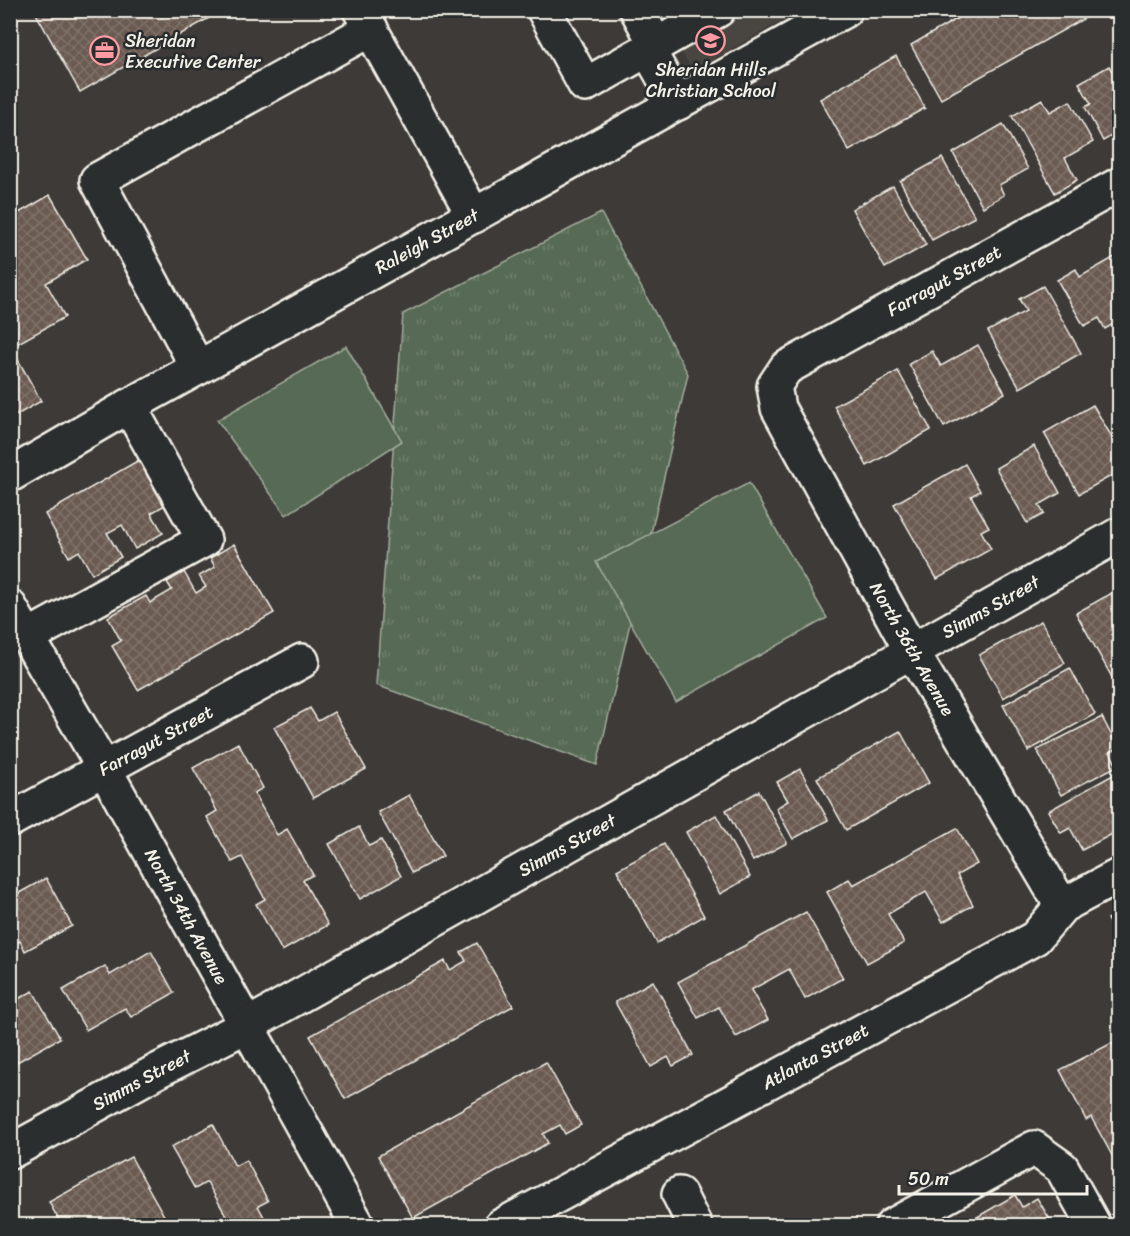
<svg xmlns="http://www.w3.org/2000/svg" width="1130" height="1236" viewBox="0 0 1130 1236" font-family="Sriracha,sans-serif">
<style>
.built{fill:#4a4440}
.grass{fill:url(#grass-tufts);stroke:#a5ae9e;stroke-width:1.5}
.green{fill:#566a55;stroke:#a5ae9e;stroke-width:1.5}
.building{fill:url(#building-cross-hatch);stroke:#f4f1e8;stroke-width:1.5}
.lines{fill:none;stroke-linecap:round;stroke-linejoin:round}
.minor-casing{stroke:#f4f1e8;stroke-width:38}
.minor{stroke:#2a2d2e;stroke-width:33}
.labels{text-anchor:middle;stroke-width:5;stroke-linejoin:round;paint-order:stroke}
.poi-label{font-size:18px;fill:#f4f1e8;stroke:#2a2d2e;text-anchor:start}
.street-label{font-size:18px;fill:#f4f1e8;stroke:#2a2d2e}
</style>
<defs>
<pattern id="grass-tufts" width="24" height="20" patternUnits="userSpaceOnUse" patternTransform="scale(1.5)"><rect width="24" height="20" fill="#566a55"/><path d="M3 7l-1-3M5 7V3M7 7l1-3M15 17l-1-3M17 17v-4M19 17l1-3" fill="none" stroke="#6f806d"/></pattern>
<pattern id="building-cross-hatch" width="8" height="8" patternUnits="userSpaceOnUse" patternTransform="scale(1.5)"><rect width="8" height="8" fill="#6a5a51"/><path d="M0 0l8 8M0 8l8-8" fill="none" stroke="#80726a"/></pattern>
</defs>
<rect width="100%" height="100%" fill="#3d3a38"/>
<filter id="ink" filterUnits="userSpaceOnUse"><feTurbulence type="fractalNoise" baseFrequency=".0167" numOctaves="2"/><feDisplacementMap in="SourceGraphic" scale="12" xChannelSelector="R" yChannelSelector="G"/><feConvolveMatrix kernelMatrix="1 2 1 2 8 2 1 2 1" color-interpolation-filters="sRGB"/></filter>
<g filter="url(#ink)">
<!-- built -->
<polygon class="built" points="659,11 799,11 692,71"/>
<!-- grass -->
<polygon class="grass" points="601,213 688,374 597,765 376,685 403,314"/>
<!-- green -->
<g class="green">
<polygon points="346,346 402,441 286,515 217,420"/>
<polygon points="749,483 827,618 676,702 596,562"/>
</g>
<!-- building -->
<g class="building">
<polygon points="34,10 223,10 80,92"/>
<polygon points="972,10 1099,10 941,99 911,45"/>
<polygon points="896,56 925,108 849,151 820,99"/>
<polygon points="1109,66 1120,85 1120,131 1103,141 1085,107 1091,104 1079,83"/>
<polygon points="1042,99 1050,112 1070,101 1093,142 1065,158 1077,180 1055,193 1012,116"/>
<polygon points="1003,124 1028,169 999,185 1004,195 983,207 953,153"/>
<polygon points="942,158 975,217 932,240 900,181"/>
<polygon points="893,186 926,245 885,268 852,209"/>
<polygon points="50,195 87,259 46,283 65,317 11,347 41,401 10,419 10,218"/>
<polygon points="1120,254 1120,320 1105,329 1099,318 1084,326 1057,280 1076,269 1080,277"/>
<polygon points="1043,286 1081,353 1020,388 988,331 1026,311 1019,299"/>
<polygon points="978,345 1005,393 944,427 909,364 932,351 941,366"/>
<polygon points="898,371 931,430 867,466 834,406"/>
<polygon points="1093,405 1120,451 1120,471 1079,494 1044,433"/>
<polygon points="1034,446 1060,493 1039,505 1044,514 1027,523 996,468"/>
<polygon points="139,460 165,505 151,513 163,533 135,549 122,525 107,533 121,557 92,574 79,551 69,557 45,514"/>
<polygon points="965,464 980,491 971,496 989,527 981,531 991,549 937,579 894,504"/>
<polygon points="234,544 274,613 138,690 112,646 121,641 108,617 146,596 150,603 172,590 167,582 184,572 196,593 206,587 199,576 215,567 210,558"/>
<polygon points="1119,589 1120,676 1113,679 1076,613"/>
<polygon points="1041,621 1065,663 1003,698 979,655"/>
<polygon points="1070,668 1095,714 1028,751 1003,705"/>
<polygon points="310,708 318,721 334,712 366,769 313,798 274,727"/>
<polygon points="1102,717 1118,748 1110,752 1117,766 1061,795 1037,750"/>
<polygon points="900,731 929,783 846,830 817,778"/>
<polygon points="238,743 263,788 254,793 277,835 287,829 313,875 303,880 328,925 282,951 256,904 265,899 242,857 232,862 207,817 217,811 193,768"/>
<polygon points="800,769 828,820 793,839 776,808 788,801 777,782"/>
<polygon points="1120,771 1120,830 1082,850 1070,828 1061,833 1048,811"/>
<polygon points="759,791 787,843 753,861 726,810"/>
<polygon points="409,795 443,856 412,873 378,812"/>
<polygon points="716,815 750,877 720,894 686,832"/>
<polygon points="359,827 369,846 381,840 401,876 360,899 329,844"/>
<polygon points="957,828 977,864 957,875 973,905 943,922 926,892 888,914 904,943 867,963 827,892 849,879 853,885"/>
<polygon points="664,844 704,916 657,943 617,870"/>
<polygon points="46,878 72,926 25,951 20,941 10,946 10,898"/>
<polygon points="1120,911 1120,941 1107,919"/>
<polygon points="806,912 843,978 805,999 789,969 751,990 768,1020 736,1037 719,1007 698,1018 678,982"/>
<polygon points="477,943 513,1006 345,1099 310,1036 445,961 450,970 466,961 461,952"/>
<polygon points="151,951 174,993 131,1017 125,1008 86,1030 63,990 105,966 110,975"/>
<polygon points="653,981 693,1055 673,1066 668,1057 651,1067 615,1002"/>
<polygon points="33,991 60,1038 10,1066 10,1003"/>
<polygon points="1112,1043 1120,1057 1120,1170 1091,1117 1086,1120 1060,1070"/>
<polygon points="546,1062 581,1125 565,1134 560,1125 543,1134 548,1143 413,1218 378,1156"/>
<polygon points="213,1124 235,1166 246,1160 268,1201 258,1206 269,1226 221,1226 229,1221 207,1182 195,1189 171,1147"/>
<polygon points="131,1157 167,1221 160,1226 62,1226 49,1202"/>
<polygon points="1015,1195 1022,1207 1037,1198 1054,1226 976,1226 972,1220"/>
</g>
<g class="lines">
<defs>
<g id="minor">
<polyline points="360,10 474,216"/>
<polyline points="544,10 585,85 718,10"/>
<polyline points="637,10 656,45"/>
<polyline points="648,50 678,103"/>
<polyline points="198,368 97,180 371,29"/>
<path id="s1" d="M10 475 129 406 845 10"/>
<path id="s2" d="M10 607 105 770 358 1226"/>
<polyline points="27,637 204,540 129,406"/>
<path id="s3" d="M10 820 302 661"/>
<path id="s4" d="M1062 906 912 652 778 408 774 386 786 368 1120 184"/>
<path id="s5" d="M10 1152 159 1070 246 1026 1120 534"/>
<polyline points="679,1194 695,1226"/>
<path id="s6" d="M501 1226 1035 938 1062 906 1120 875"/>
<polyline points="892,1226 1034,1148 1062,1168 1094,1226"/>
</g>
</defs>
<!-- minor casing -->
<use href="#minor" class="minor-casing"/>
<!-- minor -->
<use href="#minor" class="minor"/>
</g>
</g>
<!-- icons -->
<defs>
<symbol id="school-ring" viewBox="-11 -11 22 22"><circle r="9.5" fill="#2a2d2e" stroke="#ff9aa2" stroke-width="1.5"/><path d="M0-5L7-2L0 1L-7-2ZM-4 1L0 2.5L4 1V4Q0 6-4 4Z" fill="#ff9aa2"/></symbol>
<symbol id="office-ring" viewBox="-11 -11 22 22"><circle r="9.5" fill="#2a2d2e" stroke="#ff9aa2" stroke-width="1.5"/><path d="M-6-3h4V-5.5h4V-3h4V5H-6ZM-1-4.5V-3h2v-1.5ZM-6 0V1H6V0Z" fill="#ff9aa2"/></symbol>
</defs>
<g fill-rule="evenodd">
<use href="#school-ring" x="694" y="24" width="33" height="33"/>
<use href="#office-ring" x="88" y="34" width="33" height="33"/>
</g>
<g class="labels">
<!-- poi labels -->
<g class="poi-label">
<text x="125" y="47">Sheridan<tspan x="125" dy="21">Executive Center</tspan></text>
<text x="711" y="76" text-anchor="middle">Sheridan Hills<tspan x="711" dy="21">Christian School</tspan></text>
</g>
<!-- street labels -->
<g class="street-label">
<text dy="6" stroke="none"><textPath href="#s1" startOffset="478">Raleigh Street</textPath></text>
<text dy="6" stroke="none"><textPath href="#s4" startOffset="798">Farragut Street</textPath></text>
<text dy="6" stroke="none"><textPath href="#s5" startOffset="1122">Simms Street</textPath></text>
<text transform="translate(912 649) rotate(60)" y="6">North 36th Avenue</text>
<text dy="6" stroke="none"><textPath href="#s3" startOffset="166">Farragut Street</textPath></text>
<text dy="6" stroke="none"><textPath href="#s5" startOffset="636">Simms Street</textPath></text>
<text dy="6" stroke="none"><textPath href="#s2" startOffset="356">North 34th Avenue</textPath></text>
<text dy="6" stroke="none"><textPath href="#s6" startOffset="357">Atlanta Street</textPath></text>
<text dy="6" stroke="none"><textPath href="#s5" startOffset="150">Simms Street</textPath></text>
</g>
</g>
<!-- margin -->
<rect width="1130" height="1236" fill="none" stroke="#2a2d2e" stroke-width="36"/>
<rect x="18" y="18" width="1094" height="1200" fill="none" stroke="#f4f1e8" stroke-width="2" filter="url(#ink)"/>
<!-- scale -->
<path d="M899 1185v9h188v-9" fill="none" stroke="#f4f1e8" stroke-width="3"/>
<text x="908" y="1185" font-size="18" fill="#f4f1e8" stroke="#2a2d2e" stroke-width="4.5" paint-order="stroke">50 m</text>
</svg>
